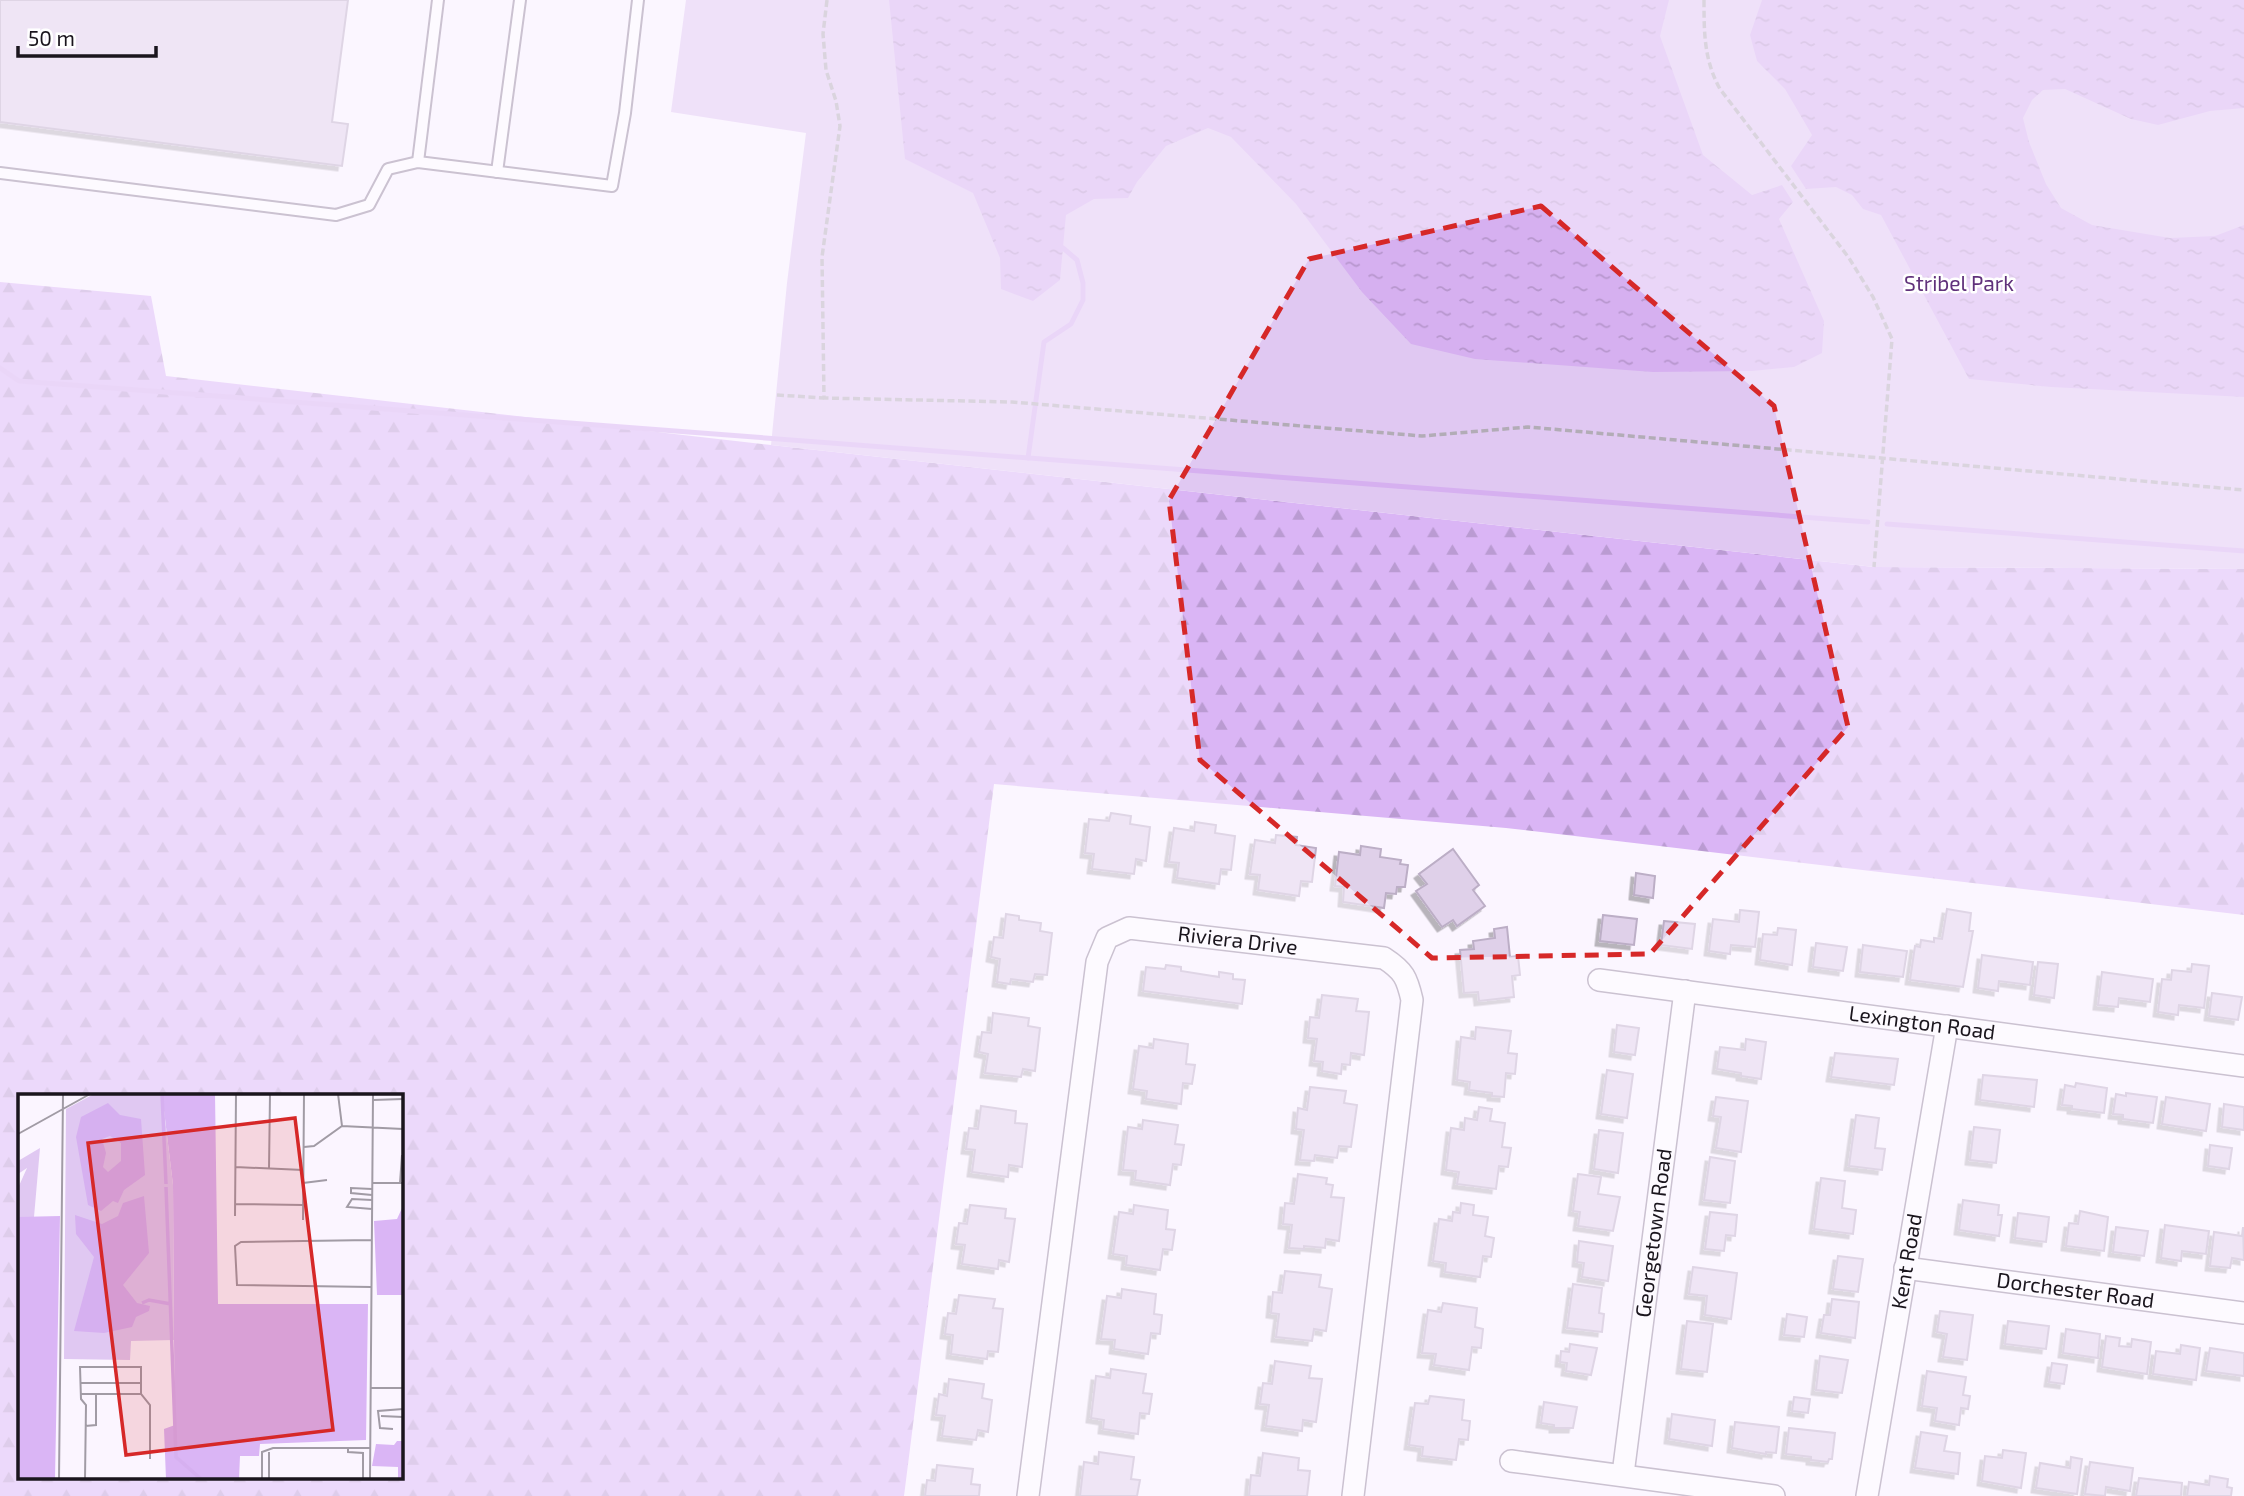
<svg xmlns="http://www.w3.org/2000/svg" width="2244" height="1496" viewBox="0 0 2244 1496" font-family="'Exo 2',sans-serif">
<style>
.forest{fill:url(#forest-firs);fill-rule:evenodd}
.park{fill:#e0c8f2}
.water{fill:url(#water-ripples)}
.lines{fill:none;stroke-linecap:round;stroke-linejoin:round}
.stream{stroke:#d6b0f0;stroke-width:5}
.building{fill:#dfd0e9;stroke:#bcaec6;stroke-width:2;filter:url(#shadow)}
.service-casing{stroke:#908399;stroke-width:14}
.minor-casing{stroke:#908399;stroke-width:24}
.path{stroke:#b2acb6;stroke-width:3.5;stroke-dasharray:7 3.5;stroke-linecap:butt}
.service{stroke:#fff;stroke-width:10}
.minor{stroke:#fff;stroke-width:21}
.marked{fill:none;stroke:#d62828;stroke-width:5;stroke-dasharray:14 9;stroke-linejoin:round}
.labels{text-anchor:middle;stroke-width:5;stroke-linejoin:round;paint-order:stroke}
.park-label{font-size:21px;fill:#60317b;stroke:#fff}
.street-label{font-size:21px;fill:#1a151d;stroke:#fff}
.inset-river{fill:none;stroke:#d6b0f0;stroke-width:3.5}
.inset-road{fill:none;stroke:#a19ba5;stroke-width:2}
.view{fill:#d62828;fill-opacity:0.15;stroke:#d62828;stroke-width:3.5}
.inset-edge{fill:none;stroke:#1a151d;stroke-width:3.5}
</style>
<defs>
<pattern id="forest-firs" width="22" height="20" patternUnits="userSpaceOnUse" patternTransform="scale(1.75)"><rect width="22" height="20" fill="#dab5f5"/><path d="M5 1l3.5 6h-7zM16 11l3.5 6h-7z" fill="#ba9bd2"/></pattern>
<pattern id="water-ripples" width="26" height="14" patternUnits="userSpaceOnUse" patternTransform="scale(1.75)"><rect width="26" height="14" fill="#d6b0f0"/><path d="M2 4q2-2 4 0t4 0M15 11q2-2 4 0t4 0" fill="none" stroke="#b796cd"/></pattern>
<filter id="shadow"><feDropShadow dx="-4.5" dy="4.5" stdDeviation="0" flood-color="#0004"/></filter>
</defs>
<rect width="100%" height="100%" fill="#fbf5ff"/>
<!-- forest -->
<path class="forest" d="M0 282 151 296 166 376 771 445 1874 567 2244 569V915L1506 828 994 784 904 1496H0ZM19 1095H401V1477H19Z"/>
<!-- park -->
<polygon class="park" points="686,0 2244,0 2244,569 1874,567 771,445 787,283 806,133 671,112"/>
<!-- water -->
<g class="water">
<polygon points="889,0 1669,0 1660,36 1703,155 1752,195 1782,185 1793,202 1779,219 1824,321 1822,353 1794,367 1752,371 1653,372 1475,359 1411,344 1362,292 1296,204 1231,137 1208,128 1166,146 1137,182 1128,198 1094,199 1066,215 1060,280 1033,301 1001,289 1000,258 973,193 905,159"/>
<polygon points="1762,0 2244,0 2244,108 2210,111 2158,125 2131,119 2065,89 2043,90 2032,100 2023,118 2029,142 2046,184 2061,208 2092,225 2170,238 2215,236 2244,225 2244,397 2051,387 1969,379 1881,215 1863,209 1852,195 1836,187 1806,189 1791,166 1812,135 1785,89 1757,61 1750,35"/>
</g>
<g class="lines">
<!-- stream -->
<g class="stream">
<polyline points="0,368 19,381 1868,522"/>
<polyline points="1028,458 1044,342 1071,324 1083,300 1083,283 1077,260 1063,248"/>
<polyline points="1887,524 2244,551"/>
</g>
</g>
<!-- building -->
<g class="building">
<polygon points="0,0 348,0 332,122 348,124 342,166 0,122"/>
<polygon points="1111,813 1131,816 1130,824 1150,827 1146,861 1136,859 1134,874 1092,869 1094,854 1085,853 1089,819 1109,821"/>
<polygon points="1195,822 1216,825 1215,833 1235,836 1231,870 1221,869 1219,884 1177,878 1179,863 1169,862 1174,828 1194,831"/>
<polygon points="1276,835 1297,837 1296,845 1316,848 1312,882 1301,881 1299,896 1258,890 1260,875 1250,874 1255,840 1275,843"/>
<polygon points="1361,846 1381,849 1380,857 1401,860 1400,864 1408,865 1405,887 1397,887 1396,894 1386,893 1384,908 1343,902 1344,887 1335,886 1339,852 1360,855"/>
<polygon points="1453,849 1479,885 1473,890 1485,906 1457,926 1453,920 1442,927 1416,891 1427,884 1419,874"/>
<polygon points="1636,873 1655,876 1653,898 1634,895"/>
<polygon points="1947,909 1971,913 1969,931 1973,931 1963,987 1910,980 1915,946 1920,947 1921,940 1934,942 1934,938 1942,939"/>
<polygon points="1740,910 1759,912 1755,947 1731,945 1730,954 1709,951 1713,919 1739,922"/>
<polygon points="1006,914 1019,916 1019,920 1041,923 1040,931 1052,933 1047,975 1035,974 1033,982 1011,979 1010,984 997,982 1000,959 991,957 994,937 1003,938"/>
<polygon points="1603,915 1637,919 1634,945 1600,941"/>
<polygon points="1664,921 1695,924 1692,949 1661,945"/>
<polygon points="1507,927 1510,957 1518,956 1520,975 1512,976 1514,997 1479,1001 1478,992 1464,993 1460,950 1474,949 1473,941 1495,938 1494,929"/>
<polygon points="1778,928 1796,930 1792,965 1760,960 1763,934 1777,935"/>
<polygon points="1816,943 1847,947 1843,971 1813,967"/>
<polygon points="1863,945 1907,951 1903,977 1860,972"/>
<polygon points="1982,955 2033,962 2030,985 1999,981 1998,991 1978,988"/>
<polygon points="2038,962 2058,964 2054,998 2034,995"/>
<polygon points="2192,964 2209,966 2204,1008 2179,1005 2178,1015 2158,1012 2162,979 2171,980 2172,970 2191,972"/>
<polygon points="1166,965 1181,967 1181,971 1219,977 1219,972 1233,974 1233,979 1245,980 1242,1004 1143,991 1146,967 1165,969"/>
<polygon points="2102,972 2153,979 2150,1002 2119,998 2118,1007 2098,1005"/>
<polygon points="2212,993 2242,997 2238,1020 2209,1016"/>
<polygon points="1322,995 1358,999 1356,1011 1369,1012 1364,1055 1351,1053 1350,1065 1342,1064 1341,1074 1322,1071 1323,1062 1314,1061 1317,1039 1308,1038 1310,1017 1319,1018"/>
<polygon points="993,1013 1029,1018 1028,1026 1040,1028 1035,1071 1023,1069 1021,1077 985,1073 988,1054 979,1052 982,1032 991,1033"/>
<polygon points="1617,1025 1639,1028 1635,1055 1614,1052"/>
<polygon points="1476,1027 1511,1031 1508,1053 1517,1054 1515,1074 1506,1073 1504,1097 1492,1096 1492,1093 1469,1090 1470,1082 1457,1080 1461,1037 1475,1039"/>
<polygon points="1154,1039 1188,1044 1186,1064 1195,1065 1192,1084 1183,1083 1181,1104 1146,1099 1147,1091 1133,1089 1139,1046 1153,1048"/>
<polygon points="1746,1039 1766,1042 1761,1079 1741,1076 1741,1073 1717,1069 1720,1047 1745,1050"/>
<polygon points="1835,1053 1898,1059 1894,1085 1831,1077"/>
<polygon points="1607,1070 1633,1074 1627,1118 1601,1114"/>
<polygon points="1983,1075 2037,1080 2034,1107 1980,1100"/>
<polygon points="2076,1083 2107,1088 2104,1113 2072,1109 2072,1106 2062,1105 2065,1085 2075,1087"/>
<polygon points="1310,1087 1346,1091 1344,1103 1357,1105 1351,1147 1339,1146 1337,1158 1315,1155 1314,1161 1300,1160 1304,1130 1296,1129 1298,1108 1307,1110"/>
<polygon points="2126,1093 2157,1097 2153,1123 2123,1119 2123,1115 2113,1114 2116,1094 2126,1096"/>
<polygon points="1716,1097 1748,1101 1741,1152 1716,1148 1721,1117 1713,1116"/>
<polygon points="2166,1097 2210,1104 2206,1131 2162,1124"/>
<polygon points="2224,1104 2244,1107 2244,1130 2222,1127"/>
<polygon points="981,1106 1016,1111 1015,1123 1027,1124 1022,1167 1009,1165 1008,1177 972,1172 975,1150 966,1149 969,1128 978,1129"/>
<polygon points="1479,1107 1492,1109 1490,1121 1505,1123 1502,1147 1511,1148 1508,1167 1499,1166 1496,1189 1457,1184 1459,1172 1446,1170 1451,1128 1464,1130 1465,1118 1477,1120"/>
<polygon points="1856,1115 1879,1118 1875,1148 1885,1149 1882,1170 1849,1166"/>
<polygon points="1143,1120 1178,1125 1175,1144 1184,1145 1181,1165 1173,1164 1170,1185 1135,1180 1136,1171 1123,1170 1128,1127 1142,1129"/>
<polygon points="1974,1127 2000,1130 1996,1163 1970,1160"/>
<polygon points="1599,1130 1623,1133 1618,1173 1594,1169"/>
<polygon points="2210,1145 2232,1148 2229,1169 2208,1166"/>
<polygon points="1710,1157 1735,1161 1730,1203 1704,1200"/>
<polygon points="1298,1174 1327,1178 1326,1184 1333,1185 1331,1197 1344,1198 1339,1241 1326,1239 1325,1248 1304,1246 1304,1249 1289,1248 1292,1225 1283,1224 1285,1203 1294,1204"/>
<polygon points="1578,1174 1601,1177 1598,1194 1620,1197 1613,1231 1578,1226 1580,1212 1573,1211"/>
<polygon points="1821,1178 1845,1181 1842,1208 1856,1210 1853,1234 1814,1229"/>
<polygon points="1963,1200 1999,1205 1998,1215 2002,1215 1999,1236 1959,1230"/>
<polygon points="1461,1203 1474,1205 1473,1215 1488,1217 1485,1236 1494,1238 1491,1257 1483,1256 1480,1277 1445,1272 1446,1263 1433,1261 1439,1219 1452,1221 1453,1212 1460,1213"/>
<polygon points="970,1205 1006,1209 1005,1218 1015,1219 1009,1262 999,1260 998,1269 962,1264 965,1245 956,1244 959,1223 967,1224"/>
<polygon points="1134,1205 1168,1210 1166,1229 1175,1230 1172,1250 1163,1249 1160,1270 1126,1265 1127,1256 1113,1254 1119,1212 1133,1214"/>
<polygon points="2080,1211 2108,1217 2104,1251 2066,1246 2069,1223 2078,1224"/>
<polygon points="1710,1212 1737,1215 1735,1236 1726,1235 1724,1251 1705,1249"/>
<polygon points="2018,1213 2049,1217 2046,1242 2015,1238"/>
<polygon points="2165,1225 2209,1231 2206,1254 2182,1251 2181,1261 2161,1258"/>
<polygon points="2116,1227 2148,1231 2144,1256 2113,1252"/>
<polygon points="2243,1227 2244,1260 2232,1258 2230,1268 2210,1266 2214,1232 2242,1236"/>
<polygon points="1579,1241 1613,1246 1608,1281 1582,1277 1584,1263 1577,1262"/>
<polygon points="1838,1256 1863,1259 1858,1292 1833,1289"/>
<polygon points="1693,1267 1737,1273 1731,1319 1705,1315 1707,1296 1689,1294"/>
<polygon points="1285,1271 1321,1275 1319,1287 1332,1289 1326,1331 1314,1329 1312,1341 1276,1337 1279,1314 1271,1313 1273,1292 1282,1293"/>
<polygon points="1573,1284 1602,1288 1599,1313 1604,1314 1602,1332 1567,1328"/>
<polygon points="1122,1289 1156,1294 1154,1314 1162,1315 1160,1334 1151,1333 1148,1354 1114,1349 1115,1340 1101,1339 1107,1296 1121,1298"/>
<polygon points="959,1295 995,1299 993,1308 1003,1309 998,1352 988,1351 987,1359 951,1354 953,1335 945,1334 948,1313 956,1314"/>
<polygon points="1832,1299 1859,1302 1855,1338 1821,1333 1824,1315 1830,1315"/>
<polygon points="1443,1303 1477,1308 1475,1327 1483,1329 1481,1348 1472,1347 1469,1370 1434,1365 1436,1354 1422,1353 1428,1310 1441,1312"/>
<polygon points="1940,1311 1973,1315 1967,1360 1943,1357 1947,1334 1937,1332"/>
<polygon points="1787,1314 1807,1317 1804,1337 1784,1335"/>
<polygon points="1687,1321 1713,1324 1707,1372 1681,1369"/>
<polygon points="2008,1321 2049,1326 2046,1349 2005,1344"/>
<polygon points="2066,1329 2100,1334 2098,1358 2063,1353"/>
<polygon points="2106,1336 2120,1338 2119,1346 2131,1347 2132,1339 2151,1342 2147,1374 2102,1367"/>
<polygon points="1570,1344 1597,1348 1591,1375 1566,1371 1567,1363 1560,1362 1561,1351 1569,1352"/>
<polygon points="2181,1345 2200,1348 2196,1380 2153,1374 2156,1351 2180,1354"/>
<polygon points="2210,1348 2244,1353 2244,1376 2206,1371"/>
<polygon points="1820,1356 1848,1360 1842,1393 1816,1390"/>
<polygon points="1275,1361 1311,1366 1309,1378 1322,1379 1316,1422 1303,1420 1302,1431 1266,1426 1269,1405 1260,1404 1263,1383 1272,1384"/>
<polygon points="2052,1363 2067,1365 2064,1384 2049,1382"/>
<polygon points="1111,1369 1146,1374 1143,1393 1152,1394 1149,1414 1140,1413 1138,1434 1103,1429 1104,1420 1091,1418 1096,1376 1110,1378"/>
<polygon points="1927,1371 1966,1377 1963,1395 1970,1396 1968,1409 1961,1408 1959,1425 1935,1421 1937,1408 1922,1406"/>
<polygon points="949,1379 984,1384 982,1398 992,1400 988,1432 978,1430 976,1440 942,1436 945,1416 936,1415 939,1394 947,1396"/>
<polygon points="1430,1396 1464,1400 1462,1420 1470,1421 1468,1440 1459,1439 1456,1460 1422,1456 1423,1447 1409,1445 1415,1403 1428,1404"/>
<polygon points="1794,1397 1810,1399 1808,1413 1792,1411"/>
<polygon points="1544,1402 1577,1407 1573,1428 1554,1428 1554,1425 1541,1423"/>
<polygon points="1672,1414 1715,1420 1712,1446 1669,1439"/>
<polygon points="1735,1422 1779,1427 1776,1453 1766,1452 1766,1454 1732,1448"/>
<polygon points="1789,1428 1835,1433 1832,1459 1829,1459 1828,1462 1811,1460 1811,1457 1786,1454"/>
<polygon points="1921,1432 1947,1436 1944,1451 1960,1453 1958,1474 1915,1468"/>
<polygon points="2003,1450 2026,1453 2021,1488 1982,1481 1985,1456 2002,1458"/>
<polygon points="1099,1452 1134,1457 1131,1479 1140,1480 1137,1496 1080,1496 1084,1462 1098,1464"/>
<polygon points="1263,1453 1299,1458 1298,1470 1310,1471 1307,1496 1249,1496 1251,1475 1260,1476"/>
<polygon points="2071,1457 2082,1459 2077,1494 2036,1488 2040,1463 2070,1468"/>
<polygon points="2090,1462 2133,1468 2130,1491 2106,1487 2105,1496 2085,1494"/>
<polygon points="937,1465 973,1469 971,1484 980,1485 979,1496 925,1496 927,1480 935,1481"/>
<polygon points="2210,1476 2228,1479 2227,1487 2232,1488 2231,1496 2187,1496 2189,1482 2209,1485"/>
<polygon points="2139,1478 2182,1483 2181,1496 2136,1496"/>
</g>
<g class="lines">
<defs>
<g id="service">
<polyline points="418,162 438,0"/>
<polyline points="497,172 520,0"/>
<polyline points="0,173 336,215 369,205 388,169 418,162 612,186 625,113 638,0"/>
</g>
<g id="minor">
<path id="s1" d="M1599 980 2244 1066"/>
<path id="s2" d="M1905 1268 2244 1313"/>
<polyline points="1511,1461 1774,1496"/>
<path id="s3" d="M1623 1474 1685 991"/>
<path id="s4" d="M1028 1496 1097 962 1107 938 1129 928 1384 958C1404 971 1407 978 1412 1000L1353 1496"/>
<path id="s5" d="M1867 1496 1947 1026"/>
</g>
</defs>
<!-- service casing -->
<use href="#service" class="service-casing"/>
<!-- minor casing -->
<use href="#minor" class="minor-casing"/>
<!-- path -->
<g class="path">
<polyline points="827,0 823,34 826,70 836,101 840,126 822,257 824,398 1012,402 1422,436 1528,427 2244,490"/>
<path d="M1704 0C1704 33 1704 60 1720 89L1849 258 1873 297 1892 339 1874 567"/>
<polyline points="777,395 824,398"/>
</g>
<!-- service -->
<use href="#service" class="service"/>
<!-- minor -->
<use href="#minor" class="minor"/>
</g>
<!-- marked area -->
<path d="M0 0H2244V1496H0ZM1541 206 1774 406 1848 727 1650 954 1432 958 1200 760 1169 500 1309 259Z" fill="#fbf5ff" fill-opacity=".55" fill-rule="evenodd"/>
<path class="marked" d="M1541 206 1774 406 1848 727 1650 954 1432 958 1200 760 1169 500 1309 259Z"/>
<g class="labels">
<!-- park labels -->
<g class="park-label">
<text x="1959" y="291">Stribel Park</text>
</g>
<!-- street labels -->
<g class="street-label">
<text dy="7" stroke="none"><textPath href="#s4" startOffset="698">Riviera Drive</textPath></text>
<text dy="7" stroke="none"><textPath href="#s1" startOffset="326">Lexington Road</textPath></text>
<text dy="7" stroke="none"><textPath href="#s3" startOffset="243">Georgetown Road</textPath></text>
<text dy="7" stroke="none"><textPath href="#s5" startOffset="238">Kent Road</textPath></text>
<text dy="7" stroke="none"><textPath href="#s2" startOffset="172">Dorchester Road</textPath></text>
</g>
</g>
<!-- overview -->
<g transform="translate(18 1094)">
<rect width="385" height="385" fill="#fbf5ff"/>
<path d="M22 54 16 123H0V94L9 74 0 80V67Z" fill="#e0c8f2"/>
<path d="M144 0H197L200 210H350L348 346 242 350 241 362H222L221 385H148L146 335 157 331 156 246 155 91ZM385 112V201H359L356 127 379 125ZM42 122 37 385H0V123ZM379 347H385V385H380V373L354 372 358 350 376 351Z" fill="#dab5f5"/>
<path d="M76 0H144L155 91 156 246 113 247 112 266 46 265 48 15Z" fill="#e0c8f2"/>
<path d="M90 9 102 21 123 25 127 81 106 96 100 109 95 107 83 117 70 111 58 43 63 23ZM92 42 103 49V67L90 78 85 73 88 59 84 45ZM126 102 131 159 105 191 119 209 132 212 131 217 118 223 114 233 86 239 56 237 76 163 58 140 57 121 84 130 100 122 105 109Z" fill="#d6b0f0" fill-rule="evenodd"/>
<path class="inset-river" d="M144 0 148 90M148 93 158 363 183 385M124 209 131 206 153 210"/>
<path class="inset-road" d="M320 0 324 32M355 6 385 5M0 40 72 0M286 53 296 52 324 32 385 35M217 73 285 76M251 75 252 0M285 89 309 86M354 89H385M382 89 384 61M354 101 333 99V94L354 95M354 106 334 105 329 113 354 115M217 110 285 111M217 122 218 0M285 126 286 0M353 193 219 191 217 152 223 148 353 146M63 289H123M352 294H385M63 300H123M363 322 385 323M67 332 78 331V300M375 335 362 334 360 317 385 315M330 354V358L345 359V385M41 385 45 0M67 385 68 311 63 305 62 273H123V300L132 311V365M244 385V358L255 354H352M251 385V358M352 385 355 0"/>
<path class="view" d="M277 24 315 336 108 361 70 49Z"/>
<rect width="385" height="385" class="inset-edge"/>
</g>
<!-- scale -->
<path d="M18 46v10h138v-10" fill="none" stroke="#1a151d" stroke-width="3.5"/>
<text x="28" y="46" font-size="21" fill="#1a151d" stroke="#ffffff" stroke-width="5" paint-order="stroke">50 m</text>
</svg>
